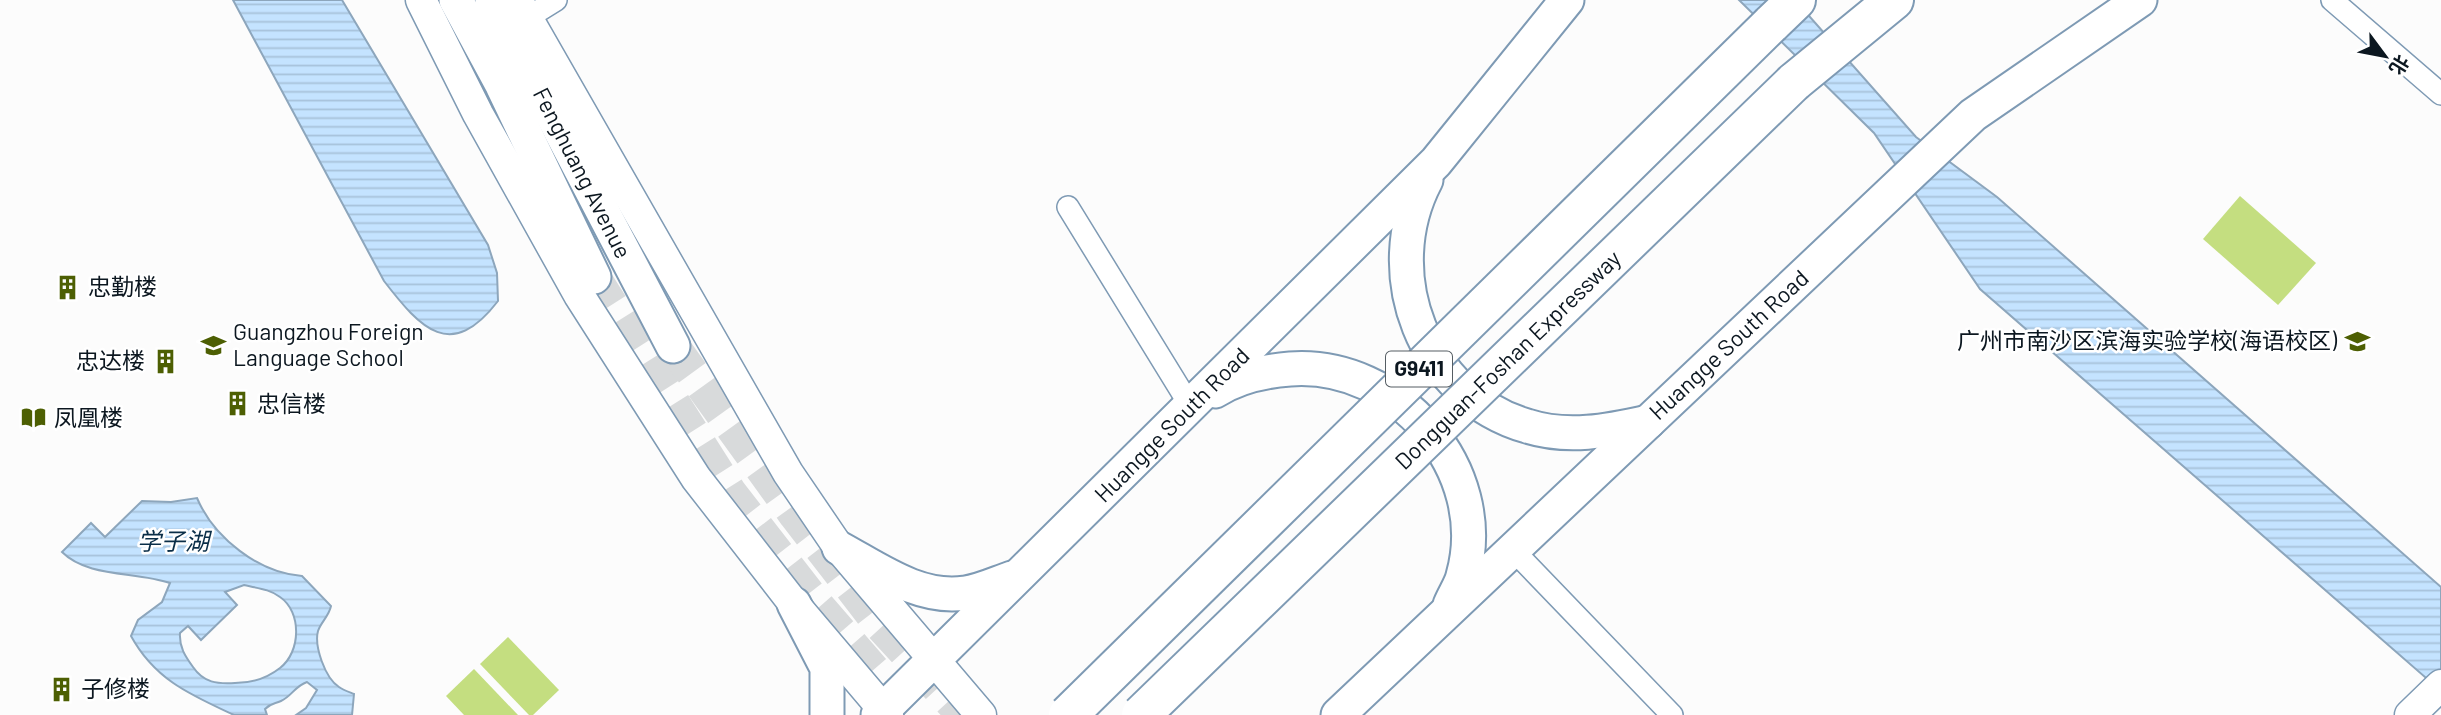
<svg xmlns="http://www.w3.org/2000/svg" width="2441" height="715" viewBox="0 0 2441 715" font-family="Barlow,'Noto Sans SC',sans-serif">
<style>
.pitch{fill:#c4de80}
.water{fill:url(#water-rules);stroke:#8da6bc;stroke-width:2;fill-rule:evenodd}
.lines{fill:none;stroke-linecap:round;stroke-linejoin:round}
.primary-tunnel{stroke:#d8dadb;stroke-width:33;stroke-dasharray:33 17;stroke-linecap:butt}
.street-casing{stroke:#7e9ab4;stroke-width:24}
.secondary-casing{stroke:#7e9ab4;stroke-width:33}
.primary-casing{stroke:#7e9ab4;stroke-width:37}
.highway-casing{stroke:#7e9ab4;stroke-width:42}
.street{stroke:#fff;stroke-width:21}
.secondary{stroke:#fff;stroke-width:30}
.primary{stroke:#fff;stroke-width:33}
.highway{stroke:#fff;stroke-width:38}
.highway-bridge-casing{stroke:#7e9ab4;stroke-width:42;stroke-linecap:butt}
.highway-bridge{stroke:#fff;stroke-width:38}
.labels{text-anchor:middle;stroke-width:5;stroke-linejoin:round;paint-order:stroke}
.shield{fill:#fff;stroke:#555d63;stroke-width:2}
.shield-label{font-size:21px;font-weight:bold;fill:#0c1720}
.street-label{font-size:23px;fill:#0c1720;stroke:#fff}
.poi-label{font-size:23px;fill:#0c1720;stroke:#fff;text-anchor:start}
.water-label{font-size:24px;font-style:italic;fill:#0a2e48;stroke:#fff}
</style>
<defs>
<pattern id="water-rules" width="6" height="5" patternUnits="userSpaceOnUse" patternTransform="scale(1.75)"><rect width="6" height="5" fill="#c4e3ff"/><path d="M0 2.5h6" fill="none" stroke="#a7c2da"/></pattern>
</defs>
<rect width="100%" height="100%" fill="#fcfcfc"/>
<!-- pitch -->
<g class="pitch">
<polygon points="2240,196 2316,263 2278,305 2203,239"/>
<polygon points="508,637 559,690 533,715 529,715 480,664"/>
<polygon points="474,669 518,715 464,715 446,696"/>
</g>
<!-- water -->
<g class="water">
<path d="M233 0H342L488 245 497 273 498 301C451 362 421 329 384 281Z"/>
<polygon points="1739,0 1795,0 1916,137 1997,197 2441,587 2441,691 1980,289 1874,133"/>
<path d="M197 498C214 538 259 573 302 576L331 606C329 616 321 622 318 631 314 646 325 678 339 687 343 690 349 692 354 694L352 715H296L306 708 317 690 307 682C295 686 292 696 281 701 274 704 271 703 265 709L267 715C258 715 242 715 234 715 191 695 155 680 131 636L138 620 162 602 170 583C136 571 88 578 62 552L91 523 105 537 142 501 171 502ZM244 585C256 588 270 589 280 597 302 612 301 652 280 668 266 679 252 683 235 683 217 684 204 683 193 667 185 656 179 647 180 633L188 626 201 640 237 605 225 592Z"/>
</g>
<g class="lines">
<!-- primary-tunnel -->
<g class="primary-tunnel">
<polyline points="594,277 730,492 819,607 913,715"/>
<polyline points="673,346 795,515 880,625 963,715"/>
</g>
<defs>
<g id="street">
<polyline points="2332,0 2441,94"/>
<polyline points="527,18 556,0"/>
<polyline points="1068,207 1191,407"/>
<polyline points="1513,550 1672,715"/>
</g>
<g id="secondary">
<polyline points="421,0 478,114 579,295 696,478 794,604 888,715"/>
<polyline points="517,0 788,473 839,548 981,715"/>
<polyline points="2410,715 2441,685"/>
</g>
<g id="primary">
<polyline points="456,0 502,85 594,277"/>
<polyline points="492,0 673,346"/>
<path d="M1426 180C1377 273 1423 396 1527 426 1567 439 1608 431 1648 422"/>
<path d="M1215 391C1237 377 1264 371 1290 369 1397 361 1493 469 1463 576 1461 585 1454 595 1450 605"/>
<path d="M839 548C878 569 919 600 965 593 981 591 997 583 1012 578"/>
<polyline points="794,604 827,668 827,715"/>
<polyline points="878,715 1436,162 1567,0"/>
<polyline points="1338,715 1973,115 2140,0"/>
</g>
<g id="highway">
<polyline points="1771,24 1796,0"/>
<polyline points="1794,82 1894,0"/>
</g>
</defs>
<!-- street casing -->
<use href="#street" class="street-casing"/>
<!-- secondary casing -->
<use href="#secondary" class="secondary-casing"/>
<!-- primary casing -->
<use href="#primary" class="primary-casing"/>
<!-- highway casing -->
<use href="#highway" class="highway-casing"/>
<!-- street -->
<use href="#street" class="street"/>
<!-- secondary -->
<use href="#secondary" class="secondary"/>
<!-- primary -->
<use href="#primary" class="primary"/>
<!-- highway -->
<use href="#highway" class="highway"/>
<defs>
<g id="highway-bridge">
<polyline points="1068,715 1771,24"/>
<polyline points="1141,715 1794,82"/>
</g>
</defs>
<!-- highway-bridge casing -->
<use href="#highway-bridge" class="highway-bridge-casing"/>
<!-- highway-bridge -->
<use href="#highway-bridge" class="highway-bridge"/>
</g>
<!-- icons -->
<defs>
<symbol id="building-bare" viewBox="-9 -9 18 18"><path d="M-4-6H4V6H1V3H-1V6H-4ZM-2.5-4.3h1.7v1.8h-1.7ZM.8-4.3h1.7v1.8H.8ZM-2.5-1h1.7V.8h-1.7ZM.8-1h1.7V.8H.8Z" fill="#4d5f03" stroke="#fff" stroke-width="2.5" paint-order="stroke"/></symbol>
<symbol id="school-bare" viewBox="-9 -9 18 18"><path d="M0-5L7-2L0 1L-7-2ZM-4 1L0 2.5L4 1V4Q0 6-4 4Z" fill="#4d5f03" stroke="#fff" stroke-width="2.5" paint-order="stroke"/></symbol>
<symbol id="library-bare" viewBox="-9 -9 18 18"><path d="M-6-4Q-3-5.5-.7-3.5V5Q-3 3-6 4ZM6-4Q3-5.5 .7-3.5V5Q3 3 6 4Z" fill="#4d5f03" stroke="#fff" stroke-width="2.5" paint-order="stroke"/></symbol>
</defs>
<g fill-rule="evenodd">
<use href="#building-bare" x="50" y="270" width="35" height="35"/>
<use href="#school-bare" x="2340" y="324" width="35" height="35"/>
<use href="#school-bare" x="196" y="328" width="35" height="35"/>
<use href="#building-bare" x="148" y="344" width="35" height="35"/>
<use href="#building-bare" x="220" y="386" width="35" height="35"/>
<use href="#library-bare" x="16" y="400" width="35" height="35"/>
<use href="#building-bare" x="44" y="672" width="35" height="35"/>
</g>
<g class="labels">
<!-- shield labels -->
<rect class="shield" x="1386" y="351.5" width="66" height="35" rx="5"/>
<g class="shield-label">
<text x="1419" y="376">G9411</text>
</g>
<!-- street labels -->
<g class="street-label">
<text transform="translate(582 173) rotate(63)" y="8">Fenghuang Avenue</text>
<text transform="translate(1729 345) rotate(-43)" y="8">Huangge South Road</text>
<text transform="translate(1508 360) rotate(-44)" y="8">Dongguan-Foshan Expressway</text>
<text transform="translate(1172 425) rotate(-45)" y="8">Huangge South Road</text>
</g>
<!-- poi labels -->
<g class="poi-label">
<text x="88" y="295">忠勤楼</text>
<text x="233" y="340">Guangzhou Foreign<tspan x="233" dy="26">Language School</tspan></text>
<text x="2337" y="349" text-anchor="end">广州市南沙区滨海实验学校(海语校区)</text>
<text x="145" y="369" text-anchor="end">忠达楼</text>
<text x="257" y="412">忠信楼</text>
<text x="54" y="426">凤凰楼</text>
<text x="81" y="697">子修楼</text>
</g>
<!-- water labels -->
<g class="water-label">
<text x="173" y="550">学子湖</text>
</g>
</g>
<!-- north arrow -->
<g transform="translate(2385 56) rotate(122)" stroke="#ffffff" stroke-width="5" paint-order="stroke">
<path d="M0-5L12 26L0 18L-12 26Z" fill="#0c1720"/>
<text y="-10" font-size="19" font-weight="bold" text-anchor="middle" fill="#0c1720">北</text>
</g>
</svg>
